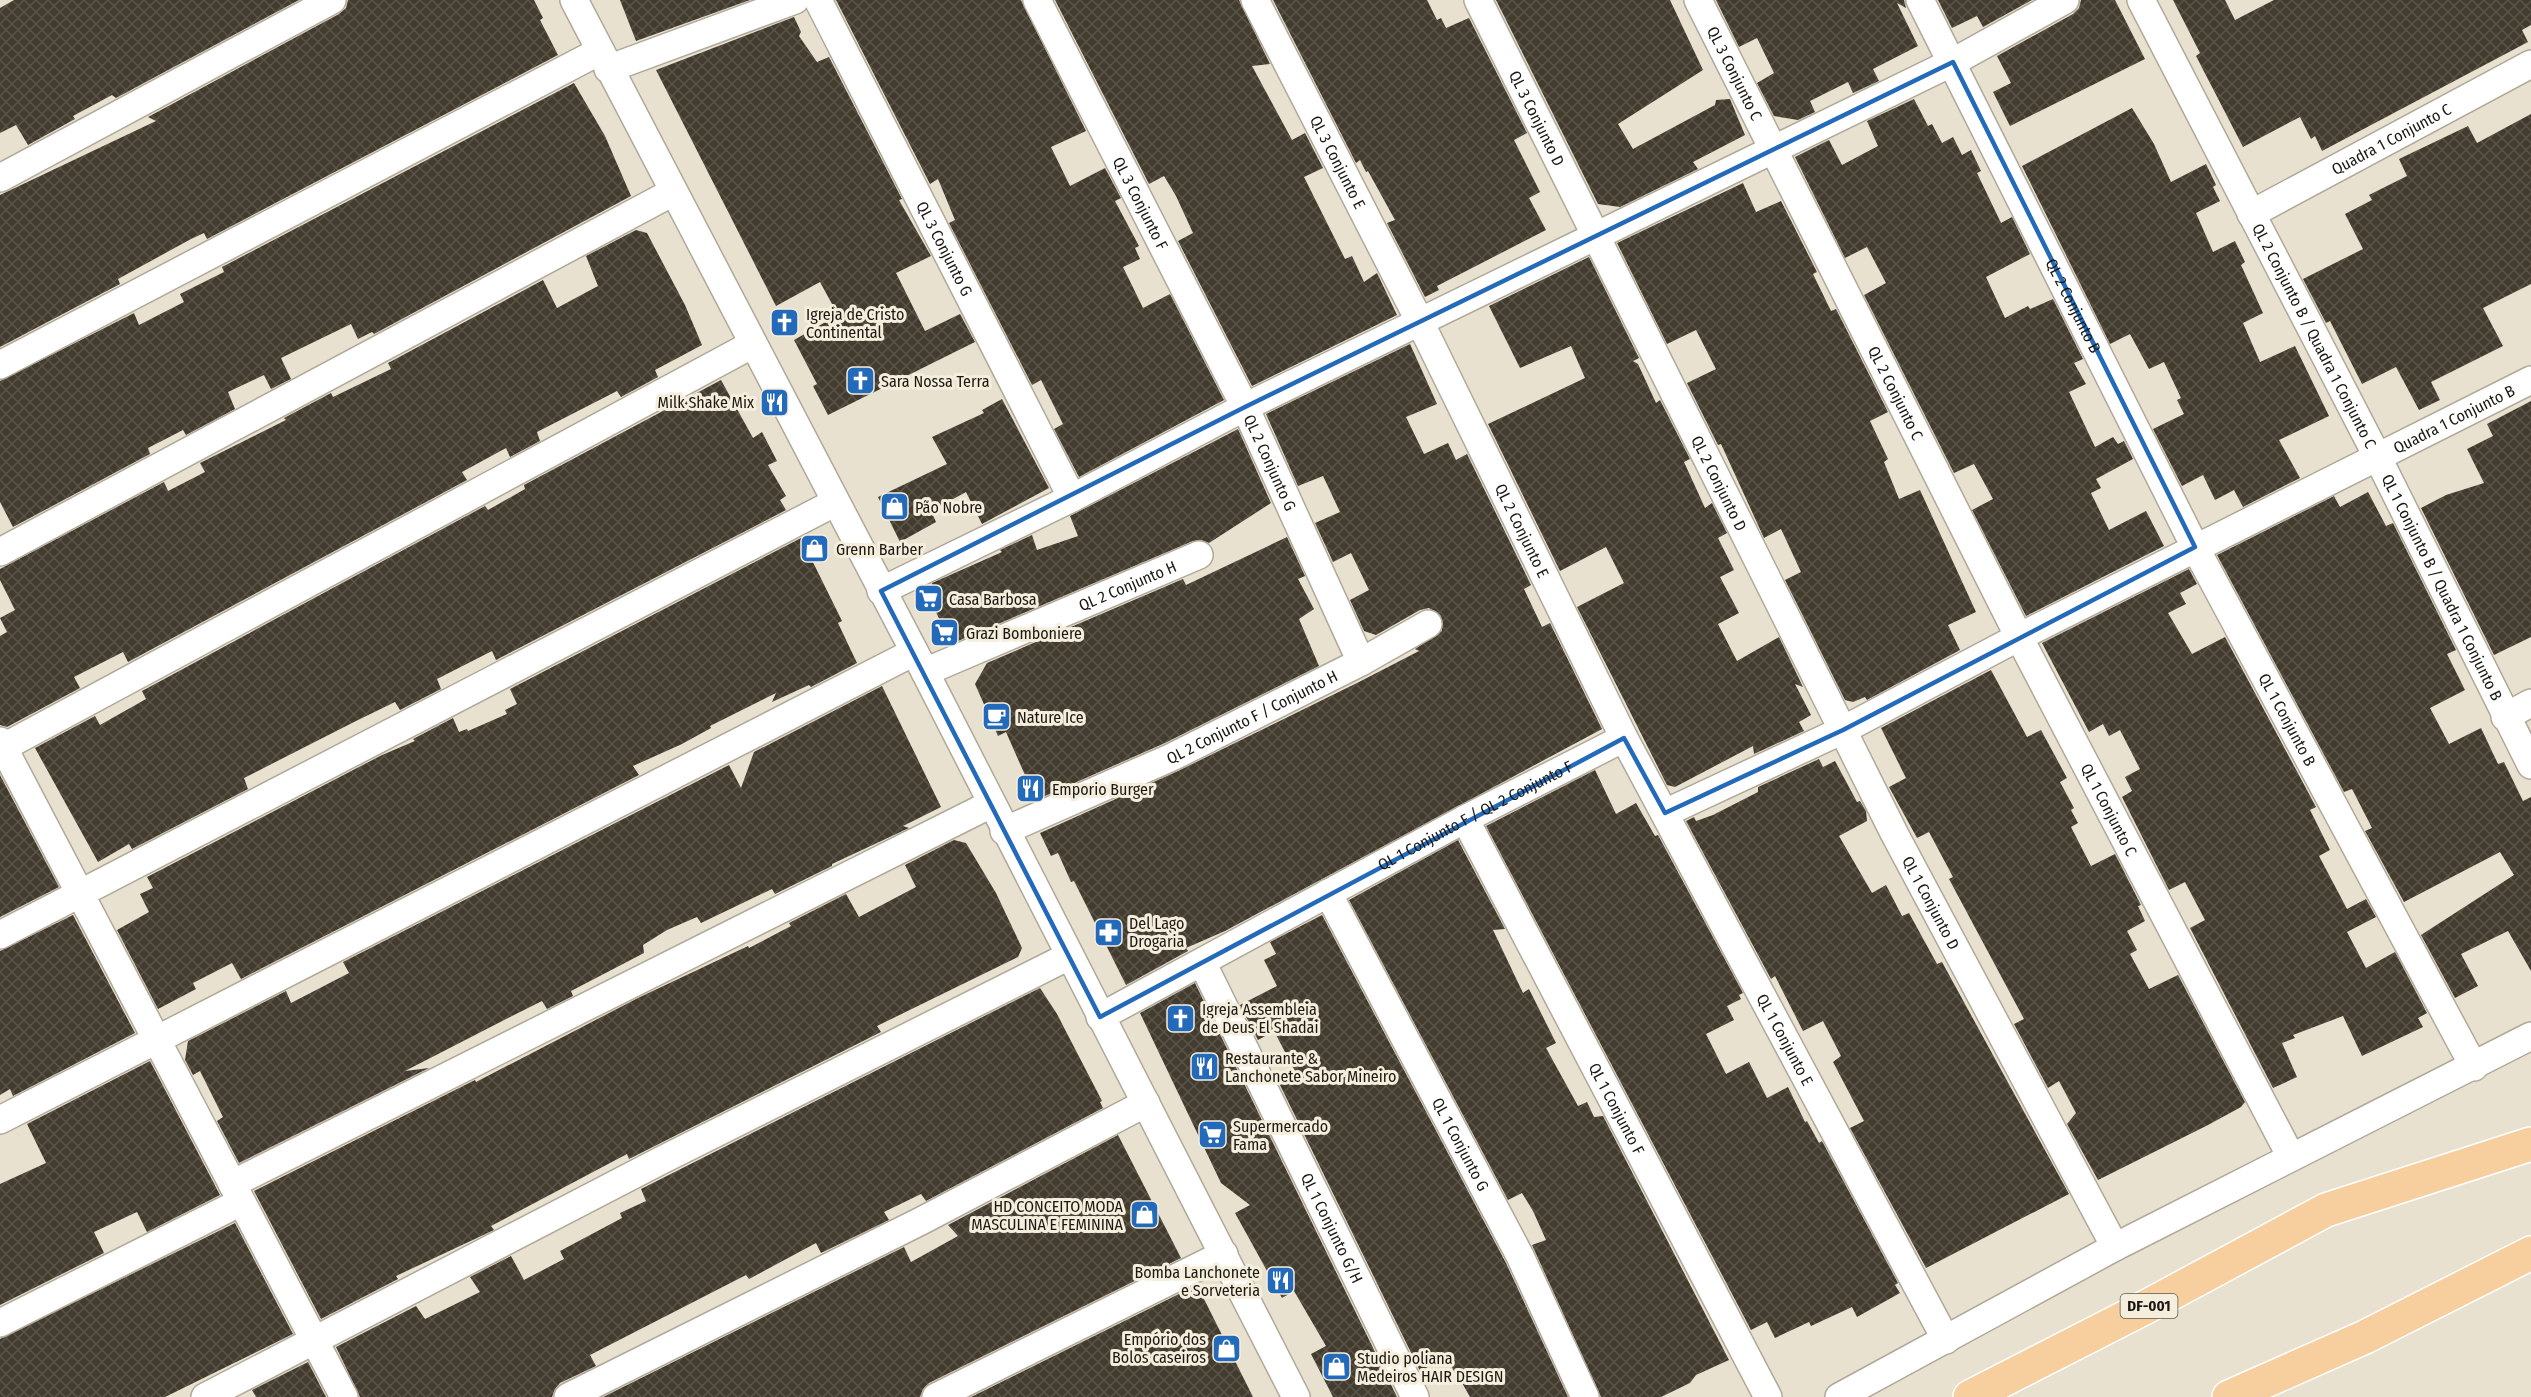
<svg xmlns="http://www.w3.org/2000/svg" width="2531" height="1397" viewBox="0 0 2531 1397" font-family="'Fira Sans Condensed',sans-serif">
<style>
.building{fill:url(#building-cross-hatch)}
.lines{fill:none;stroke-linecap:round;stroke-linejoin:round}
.minor-casing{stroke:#b0a898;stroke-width:30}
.major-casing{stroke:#fff;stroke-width:36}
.minor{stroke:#fff;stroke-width:27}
.major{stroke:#f7ce9d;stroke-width:33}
.marked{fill:none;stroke:#246aba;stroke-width:4.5;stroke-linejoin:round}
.labels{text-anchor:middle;stroke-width:6;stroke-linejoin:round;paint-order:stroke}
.shield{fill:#f6eedd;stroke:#5c584f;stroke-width:1.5}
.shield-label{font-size:15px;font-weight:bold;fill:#1a1812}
.street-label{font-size:16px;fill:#1a1812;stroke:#f6eedd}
.poi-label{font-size:16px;fill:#1a1812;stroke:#f6eedd;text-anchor:start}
</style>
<defs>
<pattern id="building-cross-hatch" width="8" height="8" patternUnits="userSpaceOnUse" patternTransform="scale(1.5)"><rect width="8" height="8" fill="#423b2e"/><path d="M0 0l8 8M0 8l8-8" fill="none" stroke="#5a544a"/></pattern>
</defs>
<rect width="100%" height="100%" fill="#e9e1d0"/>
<!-- building -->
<g class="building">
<polygon points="14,0 299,0 116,98 112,95 73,116 75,119 28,145 16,125 0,133 0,8"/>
<polygon points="348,0 534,0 543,18 540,20 558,55 207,239 204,233 191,239 118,279 120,284 0,347 0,195 156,121 148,117 339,14 346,8"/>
<polygon points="620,0 750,0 636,41"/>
<polygon points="836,0 1021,0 1086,131 1051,147 1070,186 1105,168 1121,198 1115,201 1139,246 1135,248 1140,259 1123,267 1143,308 1170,294 1224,400 1079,477 1054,429 1063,424 1041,380 1032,385 949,223 955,220 938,179 930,184"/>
<polygon points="1055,0 1239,0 1270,64 1252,66 1292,140 1305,133 1323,168 1304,177 1345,259 1352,256 1364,282 1377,273 1397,315 1252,386 1178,241 1193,233 1176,196 1164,176 1149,184"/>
<polygon points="1273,0 1427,0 1437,20 1441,18 1446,28 1469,18 1527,133 1514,140 1540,192 1529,198 1546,230 1437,286 1439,290 1425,297 1387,223 1395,220 1368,171 1366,172 1360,160 1356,163"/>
<polygon points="1496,0 1670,0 1703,70 1618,124 1633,149 1715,105 1716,100 1730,99 1745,135 1693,162 1698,169 1620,207 1598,204"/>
<polygon points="1716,0 1904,0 1906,8 1897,3 1918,46 1873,69 1879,81 1853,93 1848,82 1810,101 1815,112 1798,120 1774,116 1757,83 1774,73 1757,38 1739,47"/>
<polygon points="1938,0 2032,0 1983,27 1977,16 1952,28"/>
<polygon points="2081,0 2115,0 2145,59 2010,126 1993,92 2011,83 1997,56 2073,14 2079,8"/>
<polygon points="2173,0 2225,0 2235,20 2274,0 2531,0 2531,25 2522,30 2528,42 2322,151 2315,136 2311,139 2300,117 2243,147 2196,56 2200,53"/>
<polygon points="794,17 801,32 799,36 817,62 829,57 902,199 899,200 931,256 896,273 925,331 960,314 975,342 828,415 813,386 817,384 794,340 838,315 820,282 776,306 656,70"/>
<polygon points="574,83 605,136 631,196 374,334 372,332 358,339 351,324 281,358 291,379 271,389 264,375 228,392 235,409 186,435 183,430 148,448 150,454 13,527 0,502 0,381 134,313 139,325 184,302 180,294 224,272 222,267"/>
<polygon points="1914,99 1928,126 1932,124 1942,143 1953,137 1962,155 1971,150 1981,171 1977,173 2001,223 2012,217 2030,254 1986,277 2005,318 2028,306 2030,309 2053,299 2083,359 2074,363 2086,384 2069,392 2095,447 2113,437 2118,444 2124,441 2133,459 2096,479 2101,488 2091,493 2109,530 2146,511 2164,546 2026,616 1972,510 1993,499 1974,464 1954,473 1864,295 1886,283 1867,247 1845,258 1795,157 1829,140 1842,165 1878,146 1867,121"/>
<polygon points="2132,108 2154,144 2171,182 2206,164 2216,185 2213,187 2220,201 2196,213 2213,252 2235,241 2245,262 2241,265 2263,313 2243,323 2260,362 2295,346 2329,416 2279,440 2300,478 2243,507 2234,490 2215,500 2203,475 2182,486 2153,429 2184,414 2177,400 2181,398 2164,362 2149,369 2130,334 2110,344 2022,166"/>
<polygon points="2531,114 2531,284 2483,308 2503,346 2431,382 2440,400 2419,410 2396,367 2362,384 2330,321 2326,323 2303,279 2363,249 2345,214 2372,200 2369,195 2407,176 2399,159 2468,126 2477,143"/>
<polygon points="1743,183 1756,212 1781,201 1817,272 1813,274 1831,311 1836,309 1888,412 1870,421 1888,459 1884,462 1899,499 1920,490 1976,612 1948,625 1960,650 1867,700 1865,697 1853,702 1845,700 1785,580 1801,572 1781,529 1764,538 1721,444 1718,445 1687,383 1716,369 1696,330 1667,344 1617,243"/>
<polygon points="636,230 647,233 685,305 702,345 655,370 658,377 621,397 617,391 537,432 540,441 510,457 506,448 462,472 467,480 128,662 123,652 74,677 80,688 7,727 0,725 0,636 7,632 0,618 15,610 0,580 0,569 164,482 168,491 205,472 200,463 286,420 284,418 331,393 333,397 391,369 388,363 543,280 557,308 598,286 586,256"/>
<polygon points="1589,257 1639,358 1633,361 1638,364 1656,403 1660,400 1690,459 1684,462 1705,508 1712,503 1727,533 1718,538 1734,570 1720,577 1739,613 1718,624 1737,661 1779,637 1803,687 1795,684 1811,715 1799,722 1804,731 1754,754 1753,746 1675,787 1667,785 1577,607 1624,583 1606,547 1560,571 1488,424 1585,378 1571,346 1520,368 1489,306"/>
<polygon points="1410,344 1437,404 1406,417 1424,454 1448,443 1456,460 1467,454 1531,585 1524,589 1542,627 1550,623 1602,729 1225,931 1186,948 1188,951 1126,985 1074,881 1071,882 1058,853 1051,856 1040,833 1178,771 1359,682 1419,651 1415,649 1442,631 1441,616 1429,608 1420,610 1376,635 1364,631 1350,600 1369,590 1351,553 1333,562 1315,523 1340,512 1323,476 1298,486 1266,414"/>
<polygon points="721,380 753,438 762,432 777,461 768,465 786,496 780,500 786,510 496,660 492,651 437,679 441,689 400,710 395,702 356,721 244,778 248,789 132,849 129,844 98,862 35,748 95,716 100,725 146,699 142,691 485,506 488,510 525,489 524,485"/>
<polygon points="1002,399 1049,488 982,524 966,492 931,511 936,522 900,542 878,497 947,464 932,437 984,413 982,410"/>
<polygon points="2531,401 2531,637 2494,655 2421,508 2446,495 2484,483 2467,449 2493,436 2487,424"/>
<polygon points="1238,429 1271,503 1209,543 1201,540 1193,541 951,644 929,597 932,583 1002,552 1000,550 1032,535 1037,550 1078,536 1070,516"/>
<polygon points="2368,492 2386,526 2393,523 2456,650 2447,654 2465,690 2430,708 2449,744 2481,728 2498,764 2504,762 2523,801 2531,797 2531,971 2508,931 2461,954 2478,986 2455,998 2421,935 2514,875 2500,852 2404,902 2365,831 2372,828 2352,789 2344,792 2217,555 2334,496 2340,507"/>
<polygon points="1287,537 1305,576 1298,579 1314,609 1299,619 1319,666 1165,743 1036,800 1006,732 998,736 975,684 987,663 1183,579 1186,585"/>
<polygon points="801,538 842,621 838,623 857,663 811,687 809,685 772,702 776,693 710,726 711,728 682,744 633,766 639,775 241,979 232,963 193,983 196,989 158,1009 117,930 149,912 140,894 153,888 147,877 382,755 415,741 413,739 453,718 459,732 467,729 468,731 507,714 505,710 517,704 510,689"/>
<polygon points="2189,569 2197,584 2180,593 2186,604 2168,613 2192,654 2225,637 2316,807 2310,810 2330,850 2319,856 2347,909 2366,899 2376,917 2347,932 2366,968 2395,952 2427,1013 2418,1018 2423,1027 2362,1056 2343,1016 2293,1035 2295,1038 2282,1043 2297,1077 2273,1088 2190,928 2205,920 2185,882 2169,890 2122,797 2132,791 2125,777 2140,769 2120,730 2109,736 2103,724 2089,732 2042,643"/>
<polygon points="1991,670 2027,737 2041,730 2067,778 2060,782 2074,808 2071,810 2078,823 2071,827 2091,866 2115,854 2141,905 2138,906 2145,921 2127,931 2137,950 2130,954 2149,989 2178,975 2245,1102 2241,1107 2208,1125 2098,1180 2067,1124 2076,1113 2059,1081 2048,1088 2014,1024 2024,1019 1949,879 1953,877 1929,832 1917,838 1889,787 1906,778 1881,728"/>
<polygon points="882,686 941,807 903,826 909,828 832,864 832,866 775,894 772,889 701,923 697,917 667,930 643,945 644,953 571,991 573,996 547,1009 542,1001 512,1016 405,1071 429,1068 239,1163 217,1121 223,1117 200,1071 193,1075 185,1060 188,1041 286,991 291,1003 349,973 343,962 729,765 741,788 754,752"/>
<polygon points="1819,759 1823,767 1835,761 1857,802 1860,801 1866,811 1867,821 1839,836 1872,893 1886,885 1902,916 1909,913 1937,964 1942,962 2069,1194 1926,1268 1850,1128 1864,1121 1833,1062 1841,1056 1823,1021 1803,1031 1775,976 1771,979 1686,821 1694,817 1696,821 1713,815 1758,792 1758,787"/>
<polygon points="1595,770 1616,814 1636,803 1655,836 1658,835 1743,993 1739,995 1741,999 1727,1006 1734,1020 1706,1034 1726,1074 1749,1062 1767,1098 1788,1087 1805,1122 1807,1121 1819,1143 1822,1141 1898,1283 1895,1285 1900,1293 1857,1317 1852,1307 1811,1326 1809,1322 1775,1338 1767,1322 1751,1330 1486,826"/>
<polygon points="0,775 59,887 0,917"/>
<polygon points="954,840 966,843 996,893 1022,948 1018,957 877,1026 881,1032 629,1159 627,1154 491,1226 494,1230 396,1276 398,1279 321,1319 254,1191 475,1080 476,1082 638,998 748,946 749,948 791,926 789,923 846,894 859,917 916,887 905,865"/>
<polygon points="1458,840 1505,929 1493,930 1523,993 1529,989 1556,1043 1546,1048 1578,1106 1587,1102 1594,1117 1603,1116 1729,1360 1696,1375 1690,1383 1661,1397 1601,1397 1532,1245 1546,1240 1533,1211 1522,1193 1508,1200 1349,900"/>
<polygon points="73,915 135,1033 13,1096 10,1089 0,1095 0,951"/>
<polygon points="1322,915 1506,1263 1568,1397 1470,1397 1461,1381 1459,1382 1447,1357 1420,1371 1278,1081 1295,1071 1274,1031 1258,1040 1240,1005 1277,986 1264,960 1276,954 1270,942"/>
<polygon points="1195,983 1397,1397 1333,1397 1311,1354 1326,1346 1294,1291 1282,1298 1235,1213 1250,1205 1221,1183 1140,1013"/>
<polygon points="1040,988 1057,1014 1102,1101 1100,1102 1103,1108 926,1201 921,1194 884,1212 889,1220 821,1253 816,1243 749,1279 746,1275 590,1355 596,1366 560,1383 555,1389 552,1397 360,1397 336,1347 416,1306 425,1319 480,1292 470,1277 511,1256 524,1280 564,1259 560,1251 622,1218 620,1213 646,1201 641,1189"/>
<polygon points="150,1061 220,1195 147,1232 137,1212 94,1232 104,1253 0,1305 0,1184 46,1163 27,1124"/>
<polygon points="1118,1135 1181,1258 929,1383 923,1389 920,1397 603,1397 904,1247 911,1262 958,1236 948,1225"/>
<polygon points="235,1223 293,1334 165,1397 0,1397 0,1339"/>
<polygon points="1197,1285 1253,1397 971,1397"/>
<polygon points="308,1362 326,1397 256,1397 252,1390"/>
</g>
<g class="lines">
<defs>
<g id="minor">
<polyline points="574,0 925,672 1296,1397"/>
<path id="s1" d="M818 0 1072 498"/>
<path id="s2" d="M1037 0 1245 407 1361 662"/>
<path id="s3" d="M1255 0 1420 322 1624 738 1946 1340"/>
<path id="s4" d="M1478 0 1894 833 2115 1247"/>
<path id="s5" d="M1698 0 2019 637 2291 1157"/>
<path id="s6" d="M1920 0 2195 547 2474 1067"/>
<path id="s7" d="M2141 0 2378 458 2531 765"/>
<polyline points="608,69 795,0"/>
<polyline points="0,178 332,0"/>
<path id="s8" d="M2251 214 2531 64"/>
<polyline points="0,365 600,51"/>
<polyline points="0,552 673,192"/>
<polyline points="881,591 1072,498 1245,407 1953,62 2065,0"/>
<path id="s9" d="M925 672 1199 555"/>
<polyline points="2505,717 2531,703"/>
<polyline points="0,741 344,1397"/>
<polyline points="0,749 753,344"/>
<path id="s10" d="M1665 813 1843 730 2019 637 2531 380"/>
<path id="s11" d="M1465 819 1768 1397"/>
<path id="s12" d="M1004 831 1172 757 1361 662 1428 624"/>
<path id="s13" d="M1328 893 1520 1256 1585 1397"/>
<polyline points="0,935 834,503"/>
<path id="s14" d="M1202 962 1415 1397"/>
<path id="s15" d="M1100 1017 1465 819 1624 738"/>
<polyline points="0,1120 914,652"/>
<polyline points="232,1184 991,804"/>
<polyline points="0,1323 241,1202"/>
<polyline points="205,1397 660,1161 1069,956"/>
<polyline points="568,1397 921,1221 1146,1103"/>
<polyline points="936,1397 1224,1254"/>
<polyline points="1839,1397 2115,1247 2531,1036"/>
</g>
<g id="major">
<polyline points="1970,1397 2144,1308 2326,1210 2531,1144"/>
<polyline points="2229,1397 2365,1337 2531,1253"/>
</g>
</defs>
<!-- minor casing -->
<use href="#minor" class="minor-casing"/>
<!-- major casing -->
<use href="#major" class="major-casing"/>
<!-- minor -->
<use href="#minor" class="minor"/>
<!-- major -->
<use href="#major" class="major"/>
</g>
<!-- marked area -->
<path class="marked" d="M1953 62 2195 547 1843 730 1665 813 1624 738 1100 1017 881 591 1245 407Z"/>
<!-- icons -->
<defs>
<symbol id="church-square" viewBox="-11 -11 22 22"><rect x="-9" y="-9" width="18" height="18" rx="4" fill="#246aba" stroke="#f6eedd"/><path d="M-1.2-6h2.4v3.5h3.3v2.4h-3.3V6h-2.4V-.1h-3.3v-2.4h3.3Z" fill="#fff"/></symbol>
<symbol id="restaurant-square" viewBox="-11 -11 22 22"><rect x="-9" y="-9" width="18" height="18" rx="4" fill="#246aba" stroke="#f6eedd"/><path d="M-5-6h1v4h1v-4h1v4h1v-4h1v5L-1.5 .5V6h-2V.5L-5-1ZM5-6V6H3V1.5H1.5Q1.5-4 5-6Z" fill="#fff"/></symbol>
<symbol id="shop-square" viewBox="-11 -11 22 22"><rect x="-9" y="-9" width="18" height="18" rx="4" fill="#246aba" stroke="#f6eedd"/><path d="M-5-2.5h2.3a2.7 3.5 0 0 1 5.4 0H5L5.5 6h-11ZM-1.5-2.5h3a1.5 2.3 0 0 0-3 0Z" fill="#fff"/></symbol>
<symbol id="supermarket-square" viewBox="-11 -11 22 22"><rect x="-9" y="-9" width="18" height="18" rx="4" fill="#246aba" stroke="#f6eedd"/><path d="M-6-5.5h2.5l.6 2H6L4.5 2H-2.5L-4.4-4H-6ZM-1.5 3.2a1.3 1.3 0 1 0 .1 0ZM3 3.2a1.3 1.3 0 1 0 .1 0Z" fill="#fff"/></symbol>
<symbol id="cafe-square" viewBox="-11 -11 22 22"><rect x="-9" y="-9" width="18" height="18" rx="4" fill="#246aba" stroke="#f6eedd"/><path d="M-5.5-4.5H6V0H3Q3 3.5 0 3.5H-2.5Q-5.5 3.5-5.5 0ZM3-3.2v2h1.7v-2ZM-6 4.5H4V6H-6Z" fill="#fff"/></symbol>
<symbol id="pharmacy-square" viewBox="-11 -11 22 22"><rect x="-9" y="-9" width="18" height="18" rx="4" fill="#246aba" stroke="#f6eedd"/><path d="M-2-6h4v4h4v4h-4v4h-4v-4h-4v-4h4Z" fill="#fff"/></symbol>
</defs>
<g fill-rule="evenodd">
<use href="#church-square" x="768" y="306" width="33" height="33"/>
<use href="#church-square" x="844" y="364" width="33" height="33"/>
<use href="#restaurant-square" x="758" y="386" width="33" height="33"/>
<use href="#shop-square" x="878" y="490" width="33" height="33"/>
<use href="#shop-square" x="798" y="532" width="33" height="33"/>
<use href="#supermarket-square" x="912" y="582" width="33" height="33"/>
<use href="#supermarket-square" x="928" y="616" width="33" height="33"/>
<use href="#cafe-square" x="980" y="700" width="33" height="33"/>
<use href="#restaurant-square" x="1014" y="772" width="33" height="33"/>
<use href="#pharmacy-square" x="1092" y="916" width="33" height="33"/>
<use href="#church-square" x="1164" y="1002" width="33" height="33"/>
<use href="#restaurant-square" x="1188" y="1050" width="33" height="33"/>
<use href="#supermarket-square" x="1196" y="1118" width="33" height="33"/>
<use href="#shop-square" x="1128" y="1198" width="33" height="33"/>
<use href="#restaurant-square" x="1264" y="1264" width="33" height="33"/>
<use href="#shop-square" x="1210" y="1332" width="33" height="33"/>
<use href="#shop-square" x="1320" y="1350" width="33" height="33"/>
</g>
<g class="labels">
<!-- shield labels -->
<rect class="shield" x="2120.5" y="1294" width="57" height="24" rx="4.5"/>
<g class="shield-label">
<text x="2149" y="1311">DF-001</text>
</g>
<!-- street labels -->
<g class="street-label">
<text dy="6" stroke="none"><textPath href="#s5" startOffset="82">QL 3 Conjunto C</textPath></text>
<text dy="6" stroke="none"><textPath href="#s4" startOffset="132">QL 3 Conjunto D</textPath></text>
<text dy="6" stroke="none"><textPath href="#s8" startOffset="159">Quadra 1 Conjunto C</textPath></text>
<text dy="6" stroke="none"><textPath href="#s3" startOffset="182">QL 3 Conjunto E</textPath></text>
<text dy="6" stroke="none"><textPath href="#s2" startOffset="228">QL 3 Conjunto F</textPath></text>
<text dy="6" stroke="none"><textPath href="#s1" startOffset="279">QL 3 Conjunto G</textPath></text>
<text dy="6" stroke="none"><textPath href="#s6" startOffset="342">QL 2 Conjunto B</textPath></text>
<text dy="6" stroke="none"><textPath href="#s7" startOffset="378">QL 2 Conjunto B / Quadra 1 Conjunto C</textPath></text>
<text dy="6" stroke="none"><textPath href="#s5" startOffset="440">QL 2 Conjunto C</textPath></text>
<text dy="6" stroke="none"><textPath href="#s10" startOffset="882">Quadra 1 Conjunto B</textPath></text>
<text dy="6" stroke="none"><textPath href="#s2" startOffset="518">QL 2 Conjunto G</textPath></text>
<text dy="6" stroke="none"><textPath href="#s4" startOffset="540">QL 2 Conjunto D</textPath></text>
<text dy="6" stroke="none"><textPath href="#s3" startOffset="594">QL 2 Conjunto E</textPath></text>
<text dy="6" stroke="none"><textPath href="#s9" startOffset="220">QL 2 Conjunto H</textPath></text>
<text dy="6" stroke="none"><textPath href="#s7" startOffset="660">QL 1 Conjunto B / Quadra 1 Conjunto B</textPath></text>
<text dy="6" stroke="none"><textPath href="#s12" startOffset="273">QL 2 Conjunto F / Conjunto H</textPath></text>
<text dy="6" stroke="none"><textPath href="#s6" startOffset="808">QL 1 Conjunto B</textPath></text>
<text dy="6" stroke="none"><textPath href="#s5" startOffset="908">QL 1 Conjunto C</textPath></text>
<text dy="6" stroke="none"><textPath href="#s15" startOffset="426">QL 1 Conjunto F / QL 2 Conjunto F</textPath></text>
<text dy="6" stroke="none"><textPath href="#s4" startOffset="1010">QL 1 Conjunto D</textPath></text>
<text dy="6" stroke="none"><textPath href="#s3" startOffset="1167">QL 1 Conjunto E</textPath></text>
<text dy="6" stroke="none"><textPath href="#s11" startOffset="327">QL 1 Conjunto F</textPath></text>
<text dy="6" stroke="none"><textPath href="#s13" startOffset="284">QL 1 Conjunto G</textPath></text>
<text dy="6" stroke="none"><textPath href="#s14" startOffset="296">QL 1 Conjunto G/H</textPath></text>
</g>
<!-- poi labels -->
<g class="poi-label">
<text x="806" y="320">Igreja de Cristo<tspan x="806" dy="18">Continental</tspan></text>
<text x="881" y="387">Sara Nossa Terra</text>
<text x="754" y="408" text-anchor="end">Milk Shake Mix</text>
<text x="915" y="513">Pão Nobre</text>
<text x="836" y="555">Grenn Barber</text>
<text x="949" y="605">Casa Barbosa</text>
<text x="966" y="639">Grazi Bomboniere</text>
<text x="1017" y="723">Nature Ice</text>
<text x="1052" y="795">Emporio Burger</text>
<text x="1129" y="929">Del Lago<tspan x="1129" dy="18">Drogaria</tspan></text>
<text x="1202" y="1015">Igreja Assembleia<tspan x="1202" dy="18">de Deus El Shadai</tspan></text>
<text x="1225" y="1064">Restaurante &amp;<tspan x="1225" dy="18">Lanchonete Sabor Mineiro</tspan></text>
<text x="1233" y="1132">Supermercado<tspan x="1233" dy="18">Fama</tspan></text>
<text x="1123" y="1212" text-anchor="end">HD CONCEITO MODA<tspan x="1123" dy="18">MASCULINA E FEMININA</tspan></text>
<text x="1260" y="1278" text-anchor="end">Bomba Lanchonete<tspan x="1260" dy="18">e Sorveteria</tspan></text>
<text x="1206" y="1345" text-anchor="end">Empório dos<tspan x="1206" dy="18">Bolos caseiros</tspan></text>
<text x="1357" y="1364">Studio poliana<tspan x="1357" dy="18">Medeiros HAIR DESIGN</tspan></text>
</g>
</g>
</svg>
